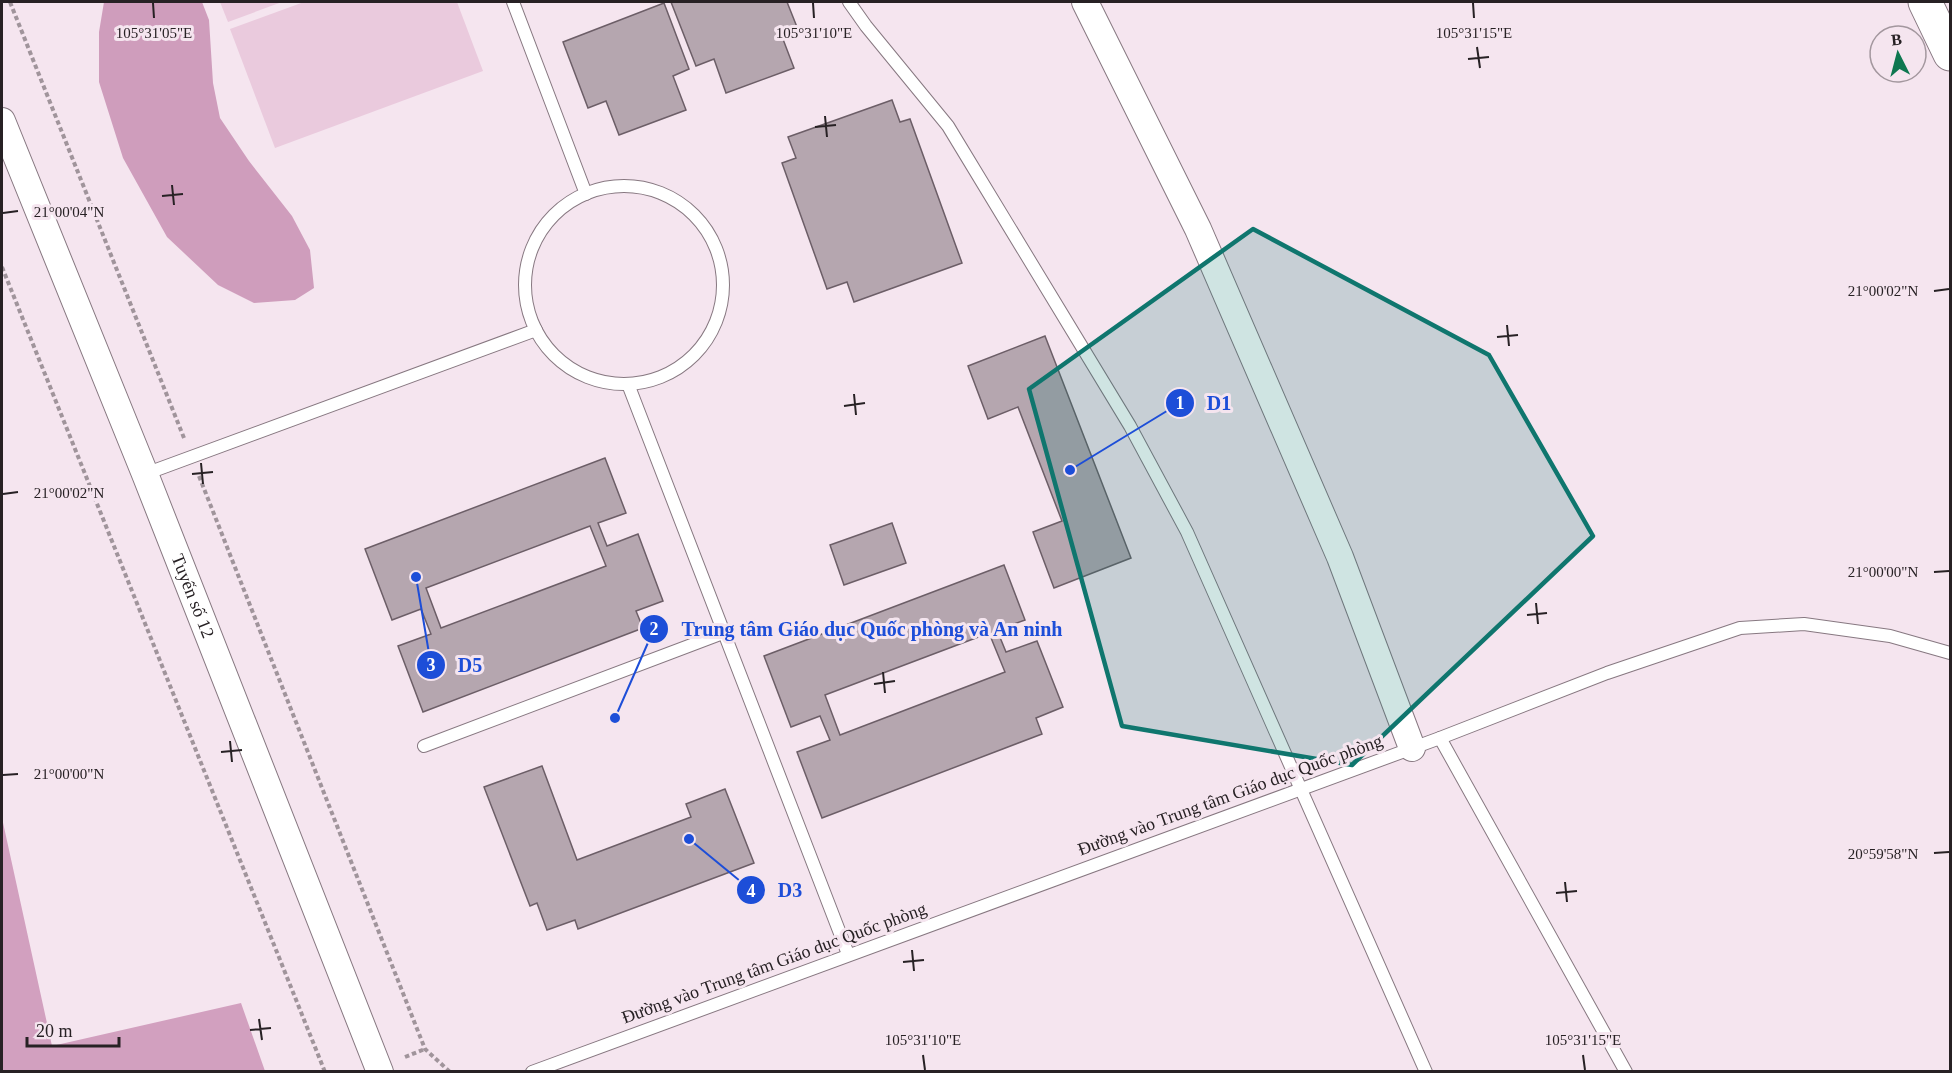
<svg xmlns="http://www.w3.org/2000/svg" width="1952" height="1073" viewBox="0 0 1952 1073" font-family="'Times New Roman',serif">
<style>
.green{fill:#eacadd}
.forest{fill:#d2a0bf}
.water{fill:#cf9dbc}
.building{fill:#b5a6af;stroke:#6c5e67;stroke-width:1.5;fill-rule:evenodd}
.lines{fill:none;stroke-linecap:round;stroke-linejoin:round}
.lane-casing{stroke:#877881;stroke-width:14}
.street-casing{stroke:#877881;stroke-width:28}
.highway-casing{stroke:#877881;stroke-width:35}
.path{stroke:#a0949b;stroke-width:4;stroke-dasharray:4.5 3;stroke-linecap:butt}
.lane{stroke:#fff;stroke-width:12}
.street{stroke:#fff;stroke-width:26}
.highway{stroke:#fff;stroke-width:33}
.marked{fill:#0f766e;fill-opacity:0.2;stroke:#0f766e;stroke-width:4.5;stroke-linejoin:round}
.ticks{fill:none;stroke:#272124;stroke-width:2}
.labels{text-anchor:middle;stroke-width:6;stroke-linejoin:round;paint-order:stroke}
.street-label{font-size:18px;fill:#272124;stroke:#f5e5ef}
.ticks-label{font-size:15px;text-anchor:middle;fill:#272124;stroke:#f5e5ef;stroke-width:6;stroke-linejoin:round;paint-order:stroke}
.leader{fill:none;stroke:#1d4ed8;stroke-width:2}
.callout-dot{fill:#1d4ed8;stroke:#f5e5ef;stroke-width:2}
.mark-label{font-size:18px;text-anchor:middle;font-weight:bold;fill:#fff}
.callout-label{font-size:20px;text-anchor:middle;font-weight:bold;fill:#1d4ed8;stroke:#f5e5ef;stroke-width:6;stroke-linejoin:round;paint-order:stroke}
</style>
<rect width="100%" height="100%" fill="#f5e5ef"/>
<!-- green -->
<g class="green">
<polygon points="220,2 282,2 228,22"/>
<polygon points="304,2 457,2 483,71 275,148 230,29"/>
</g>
<!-- forest -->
<polygon class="forest" points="2,818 52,1046 241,1003 265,1071 2,1071"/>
<!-- water -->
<polygon class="water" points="104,2 202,2 209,20 213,83 220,118 249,161 292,216 310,250 314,288 295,300 254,303 218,285 167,237 123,158 99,82 99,32"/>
<!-- building -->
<g class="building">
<polygon points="671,2 787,2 797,27 781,34 794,68 726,93 714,59 696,66"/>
<polygon points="664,3 689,69 673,76 686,110 619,135 606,101 588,108 563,42"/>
<polygon points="892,100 900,122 910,119 962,263 854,302 847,282 827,289 782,163 796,158 788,137"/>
<polygon points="1045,336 1131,558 1054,588 1033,532 1062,521 1018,407 988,419 968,366"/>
<path d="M605 458 626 513 598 523 607 546 638 534 663 601 636 611 643 628 423 712 398 646 431 634 421 609 392 620 365 549ZM590 526 606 566 441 628 426 588Z"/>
<polygon points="892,523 906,563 844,585 830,545"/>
<path d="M1004 565 1025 620 997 630 1006 652 1037 641 1063 707 1036 718 1042 734 822 818 797 752 830 740 820 716 791 727 764 656ZM989 633 1005 672 840 735 825 695Z"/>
<polygon points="542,766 577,860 691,817 686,804 725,789 754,863 578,929 575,920 547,930 537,903 530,906 484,787"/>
</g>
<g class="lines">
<defs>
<g id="lane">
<polyline points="513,2 586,194"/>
<polyline points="849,2 866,26 948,126 1130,426 1187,532 1426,1072"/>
<circle cx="624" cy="285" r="99"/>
<polyline points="628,384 848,954"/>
<polyline points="145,474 536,330"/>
<polyline points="1440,738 1626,1072"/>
<polyline points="424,746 723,633"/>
<polyline points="532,1072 1440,738 1607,673 1740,628 1804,624 1890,636 1950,653"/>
</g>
<g id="street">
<polyline points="1085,2 1198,229 1340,557 1412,748"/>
<path id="s1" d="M2 121 145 474 380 1072"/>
</g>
<polyline id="highway" points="1925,2 1950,54"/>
</defs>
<!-- lane casing -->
<use href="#lane" class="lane-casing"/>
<!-- street casing -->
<use href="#street" class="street-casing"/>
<!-- highway casing -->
<use href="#highway" class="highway-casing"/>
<!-- path -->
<g class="path">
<polyline points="10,2 184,438"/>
<polyline points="2,267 325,1072"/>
<polyline points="199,476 425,1049 450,1072"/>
<polyline points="405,1057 425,1049"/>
</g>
<!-- lane -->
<use href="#lane" class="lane"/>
<!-- street -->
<use href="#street" class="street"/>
<!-- highway -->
<use href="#highway" class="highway"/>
</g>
<!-- marked area -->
<path class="marked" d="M1253 229 1489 355 1593 536 1352 765 1122 726 1029 389Z"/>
<!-- ticks -->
<path class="ticks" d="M153 3 154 18M813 3 814 18M1473 3 1474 18M1477 47 1480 68M1468 59 1489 57M825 116 827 137M815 127 836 125M172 185 174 205M162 196 183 194M3 213 18 211M1934 291 1949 289M1507 325 1509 346M1497 337 1518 335M854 394 856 415M844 406 865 403M201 463 203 484M192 474 213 472M3 494 18 492M1934 572 1949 571M1536 603 1538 624M1527 615 1547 613M883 672 885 693M874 684 895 681M230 741 232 762M221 752 242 750M3 775 18 774M1934 853 1949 852M1565 882 1567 902M1556 893 1577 891M912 950 914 971M903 962 924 960M259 1019 262 1040M250 1030 271 1028M923 1055 925 1070M1583 1055 1585 1070"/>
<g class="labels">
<!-- street labels -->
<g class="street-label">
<text dy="6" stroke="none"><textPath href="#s1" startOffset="512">Tuyến số 12</textPath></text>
<text transform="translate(1230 795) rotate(-20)" y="6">Đường vào Trung tâm Giáo dục Quốc phòng</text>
<text transform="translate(774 963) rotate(-20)" y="6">Đường vào Trung tâm Giáo dục Quốc phòng</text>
</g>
</g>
<g class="ticks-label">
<text x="154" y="38">105°31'05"E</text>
<text x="814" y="38">105°31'10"E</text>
<text x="1474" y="38">105°31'15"E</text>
<text x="69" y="217">21°00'04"N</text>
<text x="1883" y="296">21°00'02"N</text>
<text x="69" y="498">21°00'02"N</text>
<text x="1883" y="577">21°00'00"N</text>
<text x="69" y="779">21°00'00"N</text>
<text x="1883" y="859">20°59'58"N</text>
<text x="923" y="1045">105°31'10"E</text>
<text x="1583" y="1045">105°31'15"E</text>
</g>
<!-- callouts -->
<path class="leader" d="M1070 470L1180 403M615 718L654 629M416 577L431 665M689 839L751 890"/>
<g class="callout-dot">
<circle cx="1070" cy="470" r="6"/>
<circle cx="615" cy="718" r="6"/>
<circle cx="416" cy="577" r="6"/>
<circle cx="689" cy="839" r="6"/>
<circle cx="1180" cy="403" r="15"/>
<circle cx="654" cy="629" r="15"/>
<circle cx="431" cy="665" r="15"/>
<circle cx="751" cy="890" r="15"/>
</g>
<g class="mark-label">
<text x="1180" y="409">1</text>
<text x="654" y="635">2</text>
<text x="431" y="671">3</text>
<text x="751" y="897">4</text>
</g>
<g class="callout-label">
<text x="1219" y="410">D1</text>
<text x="872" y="636">Trung tâm Giáo dục Quốc phòng và An ninh</text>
<text x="470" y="672">D5</text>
<text x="790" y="897">D3</text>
</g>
<!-- border -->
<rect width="1952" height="1073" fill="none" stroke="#272124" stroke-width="6"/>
<!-- north arrow -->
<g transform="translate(1898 54) rotate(354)"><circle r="28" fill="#f5e5ef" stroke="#a3979e" stroke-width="1.5"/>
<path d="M0-4.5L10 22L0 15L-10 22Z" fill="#0e7750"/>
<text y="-9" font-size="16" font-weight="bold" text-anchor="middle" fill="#272124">B</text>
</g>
<!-- scale -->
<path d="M27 1037v9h92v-9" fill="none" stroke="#272124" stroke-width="3"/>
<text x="36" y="1037" font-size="18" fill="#272124" stroke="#f5e5ef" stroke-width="4.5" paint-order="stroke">20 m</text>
</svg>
